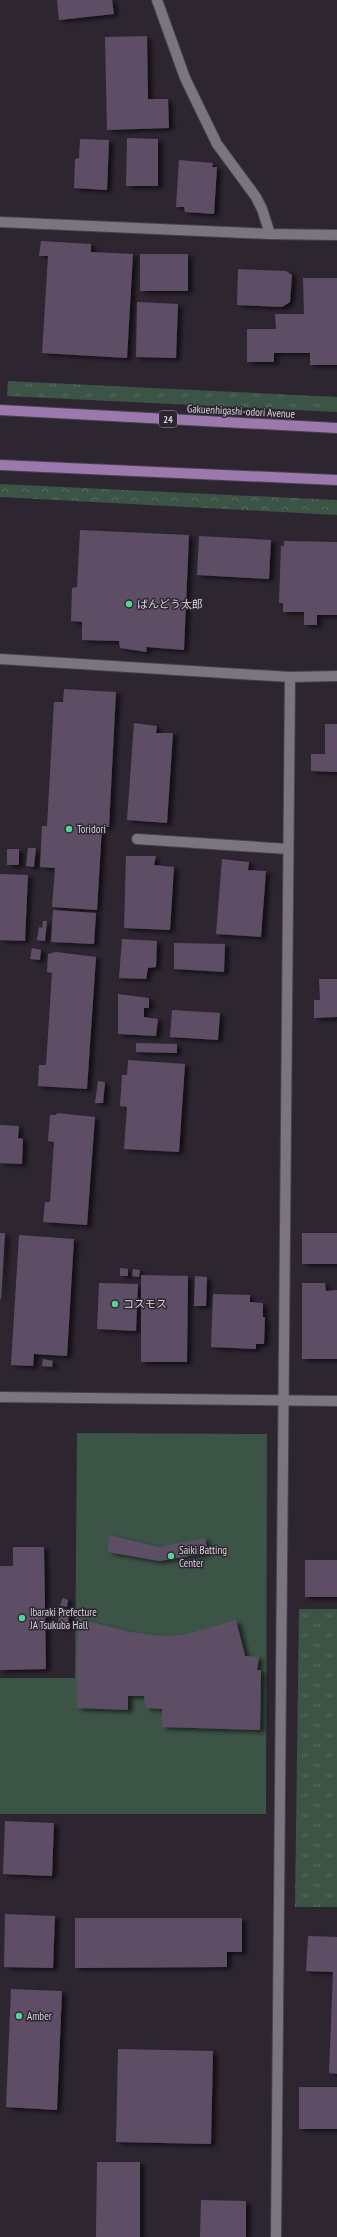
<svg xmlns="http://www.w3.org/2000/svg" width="337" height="2237" viewBox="0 0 337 2237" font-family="'PT Sans Narrow','Noto Sans JP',sans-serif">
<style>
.grass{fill:url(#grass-tufts)}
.forest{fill:url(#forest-crowns)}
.pitch{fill:#3b5446}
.building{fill:#5d4e65;filter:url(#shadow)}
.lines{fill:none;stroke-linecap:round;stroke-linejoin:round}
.minor-casing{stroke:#47424b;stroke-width:12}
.major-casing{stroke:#47424b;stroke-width:12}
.minor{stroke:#7c7581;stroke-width:10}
.major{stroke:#9b79ae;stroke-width:10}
.poi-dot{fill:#53d396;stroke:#2d2631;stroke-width:1.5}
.labels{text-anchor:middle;stroke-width:3;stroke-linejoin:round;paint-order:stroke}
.shield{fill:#2d2631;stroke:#a49fa7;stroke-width:1}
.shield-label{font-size:10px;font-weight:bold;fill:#d7d3da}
.street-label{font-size:11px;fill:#d7d3da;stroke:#2d2631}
.poi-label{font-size:11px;fill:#d7d3da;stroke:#2d2631;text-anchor:start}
</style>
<defs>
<pattern id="grass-tufts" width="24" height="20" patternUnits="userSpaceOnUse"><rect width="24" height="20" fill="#3b5446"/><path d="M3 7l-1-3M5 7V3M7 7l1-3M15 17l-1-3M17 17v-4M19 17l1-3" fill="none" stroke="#576c60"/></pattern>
<pattern id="forest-crowns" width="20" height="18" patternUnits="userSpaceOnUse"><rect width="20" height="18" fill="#3b5446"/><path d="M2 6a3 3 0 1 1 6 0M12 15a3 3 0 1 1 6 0" fill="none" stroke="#576c60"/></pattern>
<filter id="shadow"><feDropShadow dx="4.5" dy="2.5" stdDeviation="2" flood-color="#0009"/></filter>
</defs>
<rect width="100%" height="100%" fill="#2d2631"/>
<!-- grass -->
<g class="grass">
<polygon points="8,381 337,397 337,412 7,396"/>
<polygon points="299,1609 337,1609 337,1907 295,1907"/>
</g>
<!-- forest -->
<polygon class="forest" points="0,484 337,500 337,515 0,497"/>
<!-- pitch -->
<polygon class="pitch" points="77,1433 267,1434 266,1814 0,1814 0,1678 75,1678"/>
<!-- building -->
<g class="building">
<polygon points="57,0 112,0 114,14 59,20"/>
<polygon points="147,36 148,99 168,99 169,128 107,130 105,37"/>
<polygon points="127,138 158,139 158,186 126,186"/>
<polygon points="80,139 109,140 107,190 74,188 75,159 79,158"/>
<polygon points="179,160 213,163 212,167 217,167 214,214 185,212 184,207 176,207"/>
<polygon points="41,241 91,244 91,252 133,254 127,358 42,353 48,256 39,256"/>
<rect x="140" y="254" width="48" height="37"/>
<polygon points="238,269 286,271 292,275 290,302 282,307 237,305"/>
<polygon points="303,278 337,278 337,365 310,365 310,353 274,353 274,362 247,362 247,329 276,329 275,314 304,314"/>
<polygon points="137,302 178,304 176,358 136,357"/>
<polygon points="80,530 189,535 184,650 146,647 147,652 120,648 119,641 82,640 82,622 71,621 72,588 77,587"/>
<polygon points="199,536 271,540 269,579 197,575"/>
<polygon points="284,541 337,542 337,615 317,615 317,625 304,625 304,612 283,612 283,603 279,603 281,546 284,546"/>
<polygon points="64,689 116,692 109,827 102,827 97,910 52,907 55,868 40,867 42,826 47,826 54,702 63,702"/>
<polygon points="134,723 157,726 156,733 173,733 167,823 127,820"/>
<polygon points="325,724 337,724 337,772 311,771 311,754 325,754"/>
<polygon points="28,848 36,848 34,867 26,866"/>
<rect x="7" y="849" width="12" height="16"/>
<polygon points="126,856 156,856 154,865 174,867 170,930 124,928"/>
<polygon points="222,859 249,862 248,870 266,871 261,937 216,934"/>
<polygon points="0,874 28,875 25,941 0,940"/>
<polygon points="53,910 96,913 94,944 51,942"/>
<polygon points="43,921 47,921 45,941 37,940 39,927 42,928"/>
<polygon points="122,939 157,941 156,967 148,968 146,979 119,978"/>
<polygon points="174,943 225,944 224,972 174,969"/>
<polygon points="32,948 41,950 40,960 30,959"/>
<polygon points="56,952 96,957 87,1089 38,1086 39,1065 46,1065 52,973 47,972 48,954"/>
<polygon points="319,979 337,979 337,1017 314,1018 314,1000 320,1000"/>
<polygon points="118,994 149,998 149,1008 144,1008 144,1017 158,1019 156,1036 118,1034"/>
<polygon points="172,1010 220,1013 218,1040 170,1037"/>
<polygon points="136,1043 177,1044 177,1053 136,1052"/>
<polygon points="128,1060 185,1064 179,1152 124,1149 127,1107 120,1106 122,1075 127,1075"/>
<polygon points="98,1081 105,1082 103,1103 95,1103"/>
<polygon points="57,1113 95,1117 87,1225 43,1222 45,1202 50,1202 54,1142 48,1141 50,1115 56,1115"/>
<polygon points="0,1125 19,1126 18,1138 23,1139 22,1164 0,1163"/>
<polygon points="0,1233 5,1233 1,1299 0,1299"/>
<rect x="302" y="1233" width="35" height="31"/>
<polygon points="19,1235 74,1239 67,1356 34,1354 33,1366 11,1365"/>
<polygon points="120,1268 128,1269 128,1276 120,1276"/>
<polygon points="133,1269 140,1270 139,1277 132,1276"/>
<polygon points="141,1275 188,1276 187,1362 141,1362"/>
<polygon points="195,1276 207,1277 206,1306 194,1306"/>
<polygon points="99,1283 138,1284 136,1331 97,1329"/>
<polygon points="302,1283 325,1283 326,1291 337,1290 337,1359 302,1359"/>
<polygon points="213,1294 250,1295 250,1302 263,1303 263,1317 265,1317 264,1344 256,1344 256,1349 211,1347"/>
<polygon points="43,1359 53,1361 52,1367 42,1366"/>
<polygon points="109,1535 159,1547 205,1538 208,1553 159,1561 108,1552"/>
<polygon points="13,1547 44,1547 46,1669 0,1670 0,1566 13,1566"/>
<rect x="305" y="1560" width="32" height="37"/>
<polygon points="63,1598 68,1600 67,1607 60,1605"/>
<polygon points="59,1611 69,1612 68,1628 58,1627"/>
<polygon points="80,1619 130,1632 160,1636 184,1635 236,1620 245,1656 259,1657 257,1670 261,1670 260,1730 162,1727 162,1709 146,1708 144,1696 128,1696 128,1710 77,1708 77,1642"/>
<polygon points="5,1821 54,1823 52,1876 3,1874"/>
<polygon points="5,1914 55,1916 53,1968 4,1967"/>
<polygon points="75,1918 242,1918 242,1952 227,1952 227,1967 75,1968"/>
<polygon points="308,1936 337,1937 337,2074 329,2073 333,1972 306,1971"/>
<polygon points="11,1989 62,1991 57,2110 6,2107"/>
<polygon points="118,2049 213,2051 211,2144 116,2142"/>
<rect x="299" y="2087" width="38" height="42"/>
<polygon points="97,2162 140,2162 140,2237 96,2237"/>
<polygon points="201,2200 246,2201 246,2237 200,2237"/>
</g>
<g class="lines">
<defs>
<g id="minor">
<polyline points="157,0 185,78 217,144 256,197 262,209 270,234"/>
<polyline points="0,222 270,234 337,235"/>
<polyline points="0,659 290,677 337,676"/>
<polyline points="137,839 288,849"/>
<polyline points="0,1397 337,1401"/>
<polyline points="276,2237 290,677"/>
</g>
<g id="major">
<polyline points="0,410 337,428"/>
<polyline points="0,465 337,480"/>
</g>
</defs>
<!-- minor casing -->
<use href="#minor" class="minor-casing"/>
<!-- major casing -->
<use href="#major" class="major-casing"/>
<!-- minor -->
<use href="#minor" class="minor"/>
<!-- major -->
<use href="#major" class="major"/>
</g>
<!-- markers -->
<g class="poi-dot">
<circle cx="129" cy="604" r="4"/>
<circle cx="69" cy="829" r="4"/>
<circle cx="115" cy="1304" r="4"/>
<circle cx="171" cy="1556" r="4"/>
<circle cx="22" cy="1618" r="4"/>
<circle cx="19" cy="2016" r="4"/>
</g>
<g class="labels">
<!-- shield labels -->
<rect class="shield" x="159" y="411" width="18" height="16" rx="3"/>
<g class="shield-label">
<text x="168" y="423">24</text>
</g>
<!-- street labels -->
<g class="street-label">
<text transform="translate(241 411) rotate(3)" y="4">Gakuenhigashi-odori Avenue</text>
</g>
<!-- poi labels -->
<g class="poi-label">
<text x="137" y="608">ばんどう太郎</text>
<text x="77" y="833">Toridori</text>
<text x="123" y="1308">コスモス</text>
<text x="179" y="1554">Saiki Batting<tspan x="179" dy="13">Center</tspan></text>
<text x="30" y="1616">Ibaraki Prefecture<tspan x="30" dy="13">JA Tsukuba Hall</tspan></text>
<text x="27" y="2020">Amber</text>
</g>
</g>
</svg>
